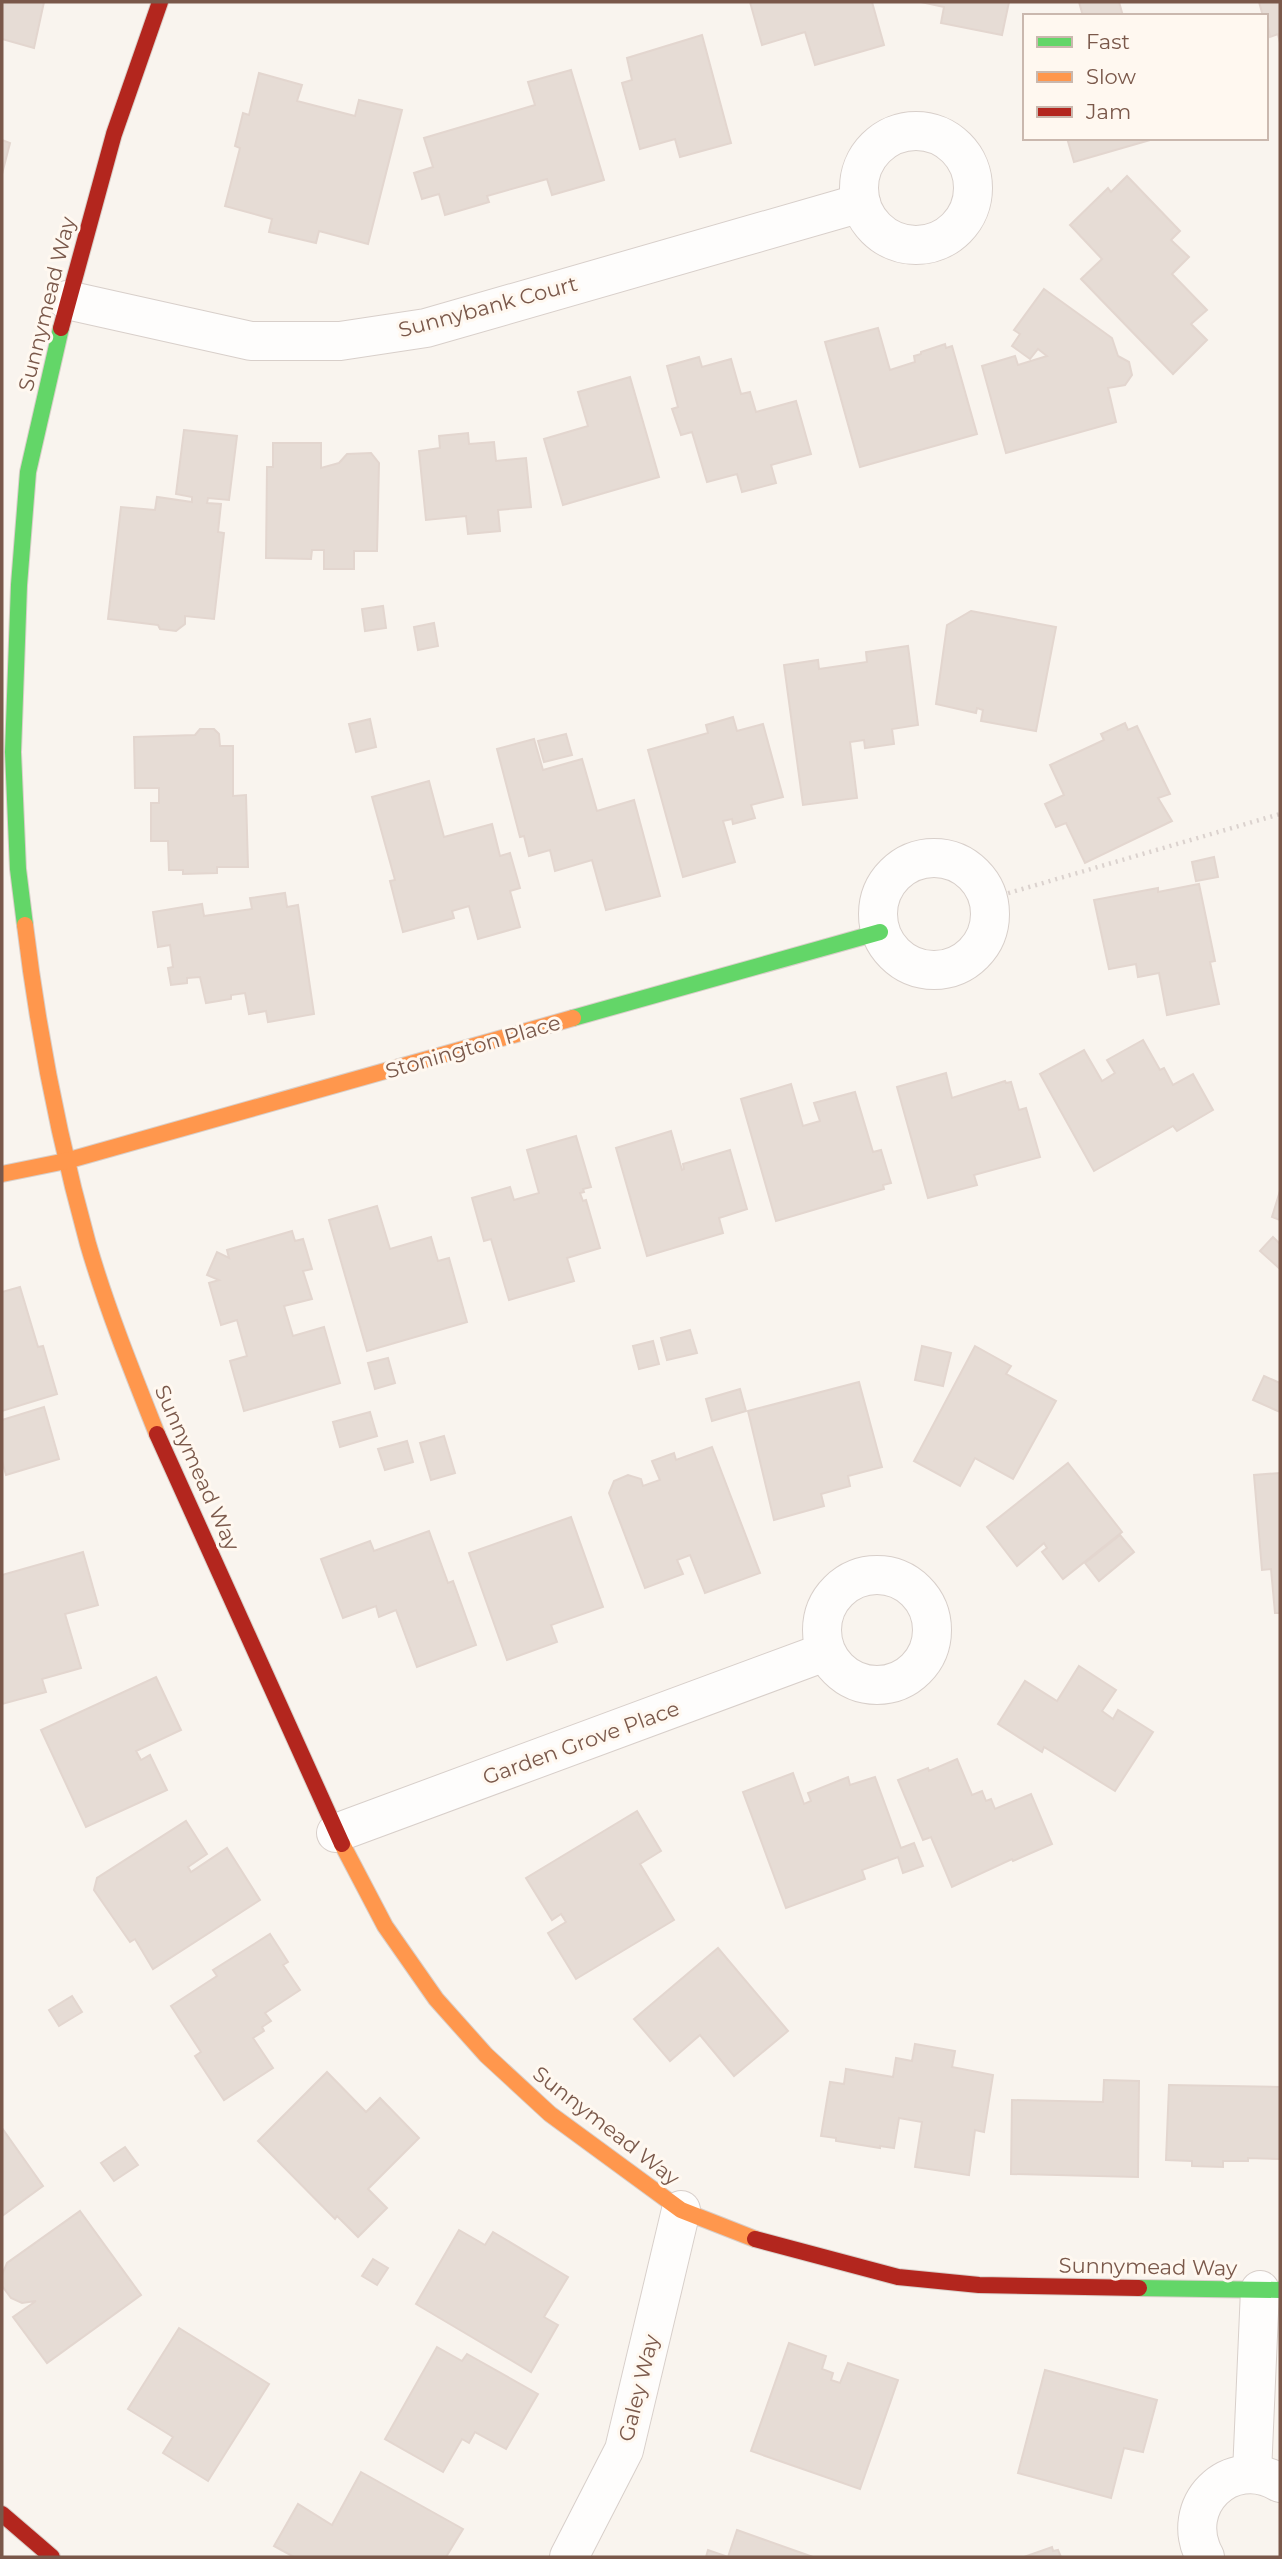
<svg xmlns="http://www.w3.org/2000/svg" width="1282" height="2559" viewBox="0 0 1282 2559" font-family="Montserrat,sans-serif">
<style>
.building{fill:#e6dcd5;stroke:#e3d6cf;stroke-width:2}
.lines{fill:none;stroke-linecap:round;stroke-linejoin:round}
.street-casing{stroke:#d8cfca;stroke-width:40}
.fast-casing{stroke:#d9cfc9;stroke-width:18}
.slow-casing{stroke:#d9cfc9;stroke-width:18}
.jam-casing{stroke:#d9cfc9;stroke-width:18}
.path{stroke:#dbd2ce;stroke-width:4.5;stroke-dasharray:2 5;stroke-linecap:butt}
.street{stroke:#fefdfc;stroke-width:38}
.fast{stroke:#63d668;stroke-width:16}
.slow{stroke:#ff974d;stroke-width:16}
.jam{stroke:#b3261e;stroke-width:16}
.labels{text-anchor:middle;stroke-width:6;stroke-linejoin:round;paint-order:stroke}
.street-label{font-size:21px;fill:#7a584a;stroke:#fff8f0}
</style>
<rect width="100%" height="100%" fill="#f9f4ee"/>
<!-- building -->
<g class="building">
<polygon points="2,2 44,2 34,48 2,39"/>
<polygon points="750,2 872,2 884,45 815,65 805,32 762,45"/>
<polygon points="921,2 1009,2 1002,35 941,23 944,7"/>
<polygon points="1079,2 1119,2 1123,16 1083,16"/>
<polygon points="1259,2 1280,2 1280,43 1278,34 1270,37 1266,16 1263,16"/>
<polygon points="702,35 731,143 680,157 675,139 640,149 622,83 632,80 627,58"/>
<polygon points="571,70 604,180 552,195 547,179 487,196 489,202 445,215 439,194 422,199 414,173 433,167 424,138 535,105 528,82"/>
<polygon points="259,73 302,85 297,101 355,116 359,100 402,110 368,244 319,231 316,243 269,232 272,219 225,206 240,148 235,146 243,113 249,115"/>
<polygon points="1067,138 1157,138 1074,162"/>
<polygon points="2,140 10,143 2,174"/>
<polygon points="1127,176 1180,231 1171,240 1189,257 1172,274 1207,310 1191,324 1207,340 1173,374 1081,279 1102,259 1070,225 1108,188 1111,192"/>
<polygon points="1044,289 1112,338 1118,356 1129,362 1132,375 1125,385 1108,388 1116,422 1006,453 982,366 1015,356 1018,365 1047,356 1038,349 1030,359 1012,346 1020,334 1014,330"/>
<polygon points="878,328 890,370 915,362 914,356 921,354 921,352 945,344 946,348 952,346 977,434 860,467 825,342"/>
<polygon points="699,357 702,367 731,359 741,394 750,392 756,412 796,401 811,454 771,465 776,483 742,492 737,474 707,482 692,432 681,435 672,409 678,407 667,366"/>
<polygon points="630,377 659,477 563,505 544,439 588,426 578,392"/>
<polygon points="184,430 237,436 229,500 208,498 207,503 221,504 218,532 224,533 214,619 185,616 185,624 176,631 160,629 158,625 108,619 121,507 155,510 157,497 192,502 192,497 176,494"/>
<polygon points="468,433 469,444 494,442 496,461 526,458 531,507 498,510 500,531 468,534 466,516 426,520 419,451 440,448 439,436"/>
<polygon points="273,443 321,443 321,468 339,463 347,454 371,453 379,463 377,551 354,551 354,569 324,569 324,550 312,550 311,559 266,558 267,467 273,467"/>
<polygon points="383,606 386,628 365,631 362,609"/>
<polygon points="971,611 1056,627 1036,731 981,721 983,710 977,708 976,713 936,704 947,625"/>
<polygon points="434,623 438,646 418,650 414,627"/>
<polygon points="908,646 918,725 892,729 894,744 865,748 864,740 850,742 857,798 803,805 784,665 818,660 819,669 867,662 866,652"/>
<polygon points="733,717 737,731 763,724 783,797 751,805 755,818 733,824 732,819 723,821 735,862 683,877 648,750 708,733 706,725"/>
<polygon points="370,719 376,747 356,752 349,724"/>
<polygon points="1125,723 1128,730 1137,726 1170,794 1158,798 1172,821 1085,863 1066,823 1056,827 1045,804 1064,795 1050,765 1104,740 1101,734"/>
<polygon points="200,729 214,729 219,734 220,746 233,746 233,796 246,795 248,867 217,867 217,873 183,874 183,870 169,870 168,841 151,841 151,803 159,803 159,788 135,788 134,737 195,735"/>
<polygon points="566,734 572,755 544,762 538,741"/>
<polygon points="534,739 543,770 582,759 597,811 634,800 660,896 606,910 592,860 555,871 550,850 529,856 524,836 520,837 497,749"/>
<polygon points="429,781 444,837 492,824 500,856 510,853 520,888 510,891 520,927 478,939 469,906 452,911 454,918 403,932 390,881 395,880 372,797"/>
<polygon points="1214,857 1218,877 1196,881 1192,862"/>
<polygon points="1199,884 1215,961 1210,962 1219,1004 1167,1015 1159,973 1138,977 1136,964 1109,969 1094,900 1158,888 1158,892"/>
<polygon points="285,893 287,907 298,905 314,1014 268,1022 266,1011 249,1014 245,993 231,995 231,999 206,1003 200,977 187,978 187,983 171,985 168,968 173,967 170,945 158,947 153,912 202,904 204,916 252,909 250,898"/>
<polygon points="1143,1040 1160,1070 1164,1068 1173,1085 1193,1074 1213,1110 1177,1131 1173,1126 1094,1171 1040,1074 1084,1050 1102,1081 1115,1073 1107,1060"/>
<polygon points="946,1073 952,1098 1005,1081 1006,1083 1011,1082 1019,1110 1026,1108 1040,1157 974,1175 977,1185 928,1198 897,1087"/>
<polygon points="791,1084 803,1126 820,1121 814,1103 855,1092 873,1152 881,1150 891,1183 883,1185 884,1189 776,1221 741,1099"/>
<polygon points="671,1131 682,1170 684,1169 683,1164 730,1150 747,1209 719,1218 723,1233 647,1256 616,1148"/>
<polygon points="576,1136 591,1187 583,1189 584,1192 580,1193 583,1201 586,1200 600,1248 567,1258 574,1281 509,1300 491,1239 484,1241 472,1198 510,1187 514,1200 539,1193 527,1150"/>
<polygon points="1280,1191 1280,1220 1272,1217"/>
<polygon points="377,1206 390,1249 431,1237 438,1261 449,1258 467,1322 367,1351 329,1220"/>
<polygon points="292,1231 295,1241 303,1239 312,1269 303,1271 312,1299 284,1306 293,1336 324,1327 340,1383 244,1411 230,1361 247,1356 237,1320 221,1325 209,1283 219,1280 207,1275 217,1252 229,1258 227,1250"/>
<polygon points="1273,1237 1280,1244 1279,1268 1260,1251"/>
<polygon points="20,1287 38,1347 43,1346 57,1394 2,1411 2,1292"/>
<polygon points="690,1330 697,1353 667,1360 661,1338"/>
<polygon points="653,1341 659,1364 639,1369 633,1346"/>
<polygon points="922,1346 951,1353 943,1386 915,1380"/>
<polygon points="975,1346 1011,1366 1006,1374 1056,1401 1013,1479 975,1458 960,1486 914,1461"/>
<polygon points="388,1358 395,1383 375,1389 368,1363"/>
<polygon points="1264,1376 1280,1383 1280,1412 1253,1400"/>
<polygon points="859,1382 882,1467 848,1476 850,1486 821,1494 824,1506 774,1520 748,1411"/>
<polygon points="740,1389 746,1411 712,1421 706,1399"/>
<polygon points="44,1407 59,1459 6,1475 2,1461 2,1420"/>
<polygon points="370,1412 377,1436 340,1447 333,1422"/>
<polygon points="444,1436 455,1473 431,1480 420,1443"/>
<polygon points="407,1441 413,1462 385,1470 378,1449"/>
<polygon points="712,1447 760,1573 705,1593 690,1555 677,1560 683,1574 645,1588 609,1493 614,1481 628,1475 641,1479 643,1486 660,1480 652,1461 674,1453 676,1460"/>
<polygon points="1068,1463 1122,1532 1063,1579 1042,1552 1047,1548 1044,1543 1017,1566 987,1527"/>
<polygon points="1280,1473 1280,1613 1275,1613 1271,1569 1262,1570 1254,1475"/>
<polygon points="571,1517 603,1607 551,1625 557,1642 507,1660 469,1553"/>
<polygon points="429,1531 448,1583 453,1581 476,1645 417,1667 396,1610 379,1617 376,1606 343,1618 321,1559 370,1541 374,1551"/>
<polygon points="1120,1535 1134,1552 1099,1581 1085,1563"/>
<polygon points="83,1552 98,1605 65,1614 81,1668 42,1679 46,1692 2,1704 2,1575"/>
<polygon points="1079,1666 1116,1690 1102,1711 1113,1719 1118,1710 1153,1732 1115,1791 1044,1747 1042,1752 998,1724 1025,1681 1057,1701"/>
<polygon points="156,1677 181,1730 136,1751 141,1760 150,1755 167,1790 86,1827 41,1730"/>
<polygon points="957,1759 972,1795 982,1791 986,1801 991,1799 995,1809 1031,1794 1052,1844 1013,1861 1012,1859 952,1887 931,1837 923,1840 898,1780 928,1768 929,1771"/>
<polygon points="793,1773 804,1804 811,1801 808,1793 848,1777 850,1785 875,1777 901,1848 914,1843 923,1866 903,1873 898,1857 862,1870 865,1879 786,1908 743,1792"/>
<polygon points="637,1811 661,1851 640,1864 674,1920 576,1979 548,1933 566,1922 561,1914 552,1920 526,1878"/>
<polygon points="186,1821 207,1854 188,1867 191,1872 227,1848 260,1900 153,1969 135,1939 130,1942 94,1890 97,1878"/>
<polygon points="270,1934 288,1962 283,1965 300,1990 265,2013 271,2021 262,2027 264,2031 253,2038 273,2068 224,2100 195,2056 201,2052 171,2006 217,1976 213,1970"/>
<polygon points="718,1948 788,2031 734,2076 700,2035 670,2061 634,2019"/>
<polygon points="72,1996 82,2012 59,2026 49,2010"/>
<polygon points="915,2044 955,2051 952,2067 993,2075 984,2132 975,2130 969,2175 915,2167 922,2122 899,2118 894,2148 880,2146 880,2148 836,2141 836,2138 821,2136 830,2082 844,2084 846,2069 893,2077 896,2058 912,2061"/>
<polygon points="327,2072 366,2112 380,2098 419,2138 368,2189 387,2208 358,2237 337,2216 335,2219 258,2141"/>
<polygon points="1104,2080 1139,2081 1138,2177 1011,2174 1012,2100 1103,2102"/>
<polygon points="1169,2085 1280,2087 1280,2159 1248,2158 1248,2161 1223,2161 1223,2167 1192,2166 1192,2161 1166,2160"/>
<polygon points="2,2128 43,2186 2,2216"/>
<polygon points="125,2147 138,2165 114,2181 101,2163"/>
<polygon points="80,2211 141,2295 47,2363 13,2317 36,2301 22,2303 11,2298 2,2286 2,2275 7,2263"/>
<polygon points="459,2230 485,2245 493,2232 568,2277 544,2317 558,2325 531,2372 416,2304"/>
<polygon points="373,2259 388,2268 377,2285 362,2276"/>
<polygon points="179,2328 269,2384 208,2481 163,2453 173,2437 128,2409"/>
<polygon points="789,2343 826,2356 822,2369 833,2373 831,2380 840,2383 848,2363 898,2380 860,2489 751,2451"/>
<polygon points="437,2347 462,2361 467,2354 538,2394 506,2449 475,2432 469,2443 462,2439 443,2472 385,2439"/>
<polygon points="1045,2370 1157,2400 1143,2452 1124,2448 1111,2498 1018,2473"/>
<polygon points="361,2472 463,2529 446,2557 294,2557 274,2546 298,2504 332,2525"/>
<polygon points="737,2530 813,2557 706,2557 708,2550 728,2557"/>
<polygon points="1052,2547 1053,2551 1058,2550 1061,2557 1024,2557"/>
</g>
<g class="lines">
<defs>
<g id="street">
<circle cx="916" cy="188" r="57"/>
<polyline points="67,300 251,341 340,341 426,328 861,203"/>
<circle cx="934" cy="914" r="56"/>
<circle cx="877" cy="1630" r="55"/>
<polyline points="336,1833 825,1652"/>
<polyline points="1252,2473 1260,2290"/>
<polyline points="569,2557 624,2450 681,2210"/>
<path d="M1205 2557C1177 2506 1230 2453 1280 2483"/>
</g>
<g id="fast">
<polyline points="25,925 18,869 13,752 19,585 28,472 61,328"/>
<polyline points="573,1018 880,932"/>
<polyline points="1139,2288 1280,2290"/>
</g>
<g id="slow">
<path d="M25 925C38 1033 59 1139 88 1244 107 1309 132 1371 157 1434"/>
<polyline points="2,1174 66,1161 573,1018"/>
<polyline points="342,1844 385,1926 436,1999 486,2055 550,2114 681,2210 755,2239"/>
</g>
<g id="jam">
<polyline points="61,328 114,134 160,2"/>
<polyline points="157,1434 342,1844"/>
<polyline points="755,2239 898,2277 979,2285 1139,2288"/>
<polyline points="2,2514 52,2557"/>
</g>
</defs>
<!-- street casing -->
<use href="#street" class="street-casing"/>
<!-- fast casing -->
<use href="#fast" class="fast-casing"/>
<!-- slow casing -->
<use href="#slow" class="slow-casing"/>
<!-- jam casing -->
<use href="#jam" class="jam-casing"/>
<!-- path -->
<polyline class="path" points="988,899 1280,814"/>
<!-- street -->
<use href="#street" class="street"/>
<!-- fast -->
<use href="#fast" class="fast"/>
<!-- slow -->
<use href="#slow" class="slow"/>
<!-- jam -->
<use href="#jam" class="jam"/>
</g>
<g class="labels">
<!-- street labels -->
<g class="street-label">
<text transform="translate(47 304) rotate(-76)" y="7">Sunnymead Way</text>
<text transform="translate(488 307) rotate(-15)" y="7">Sunnybank Court</text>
<text transform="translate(473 1047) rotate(-16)" y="7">Stonington Place</text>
<text transform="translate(197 1468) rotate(66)" y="7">Sunnymead Way</text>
<text transform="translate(581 1743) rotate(-20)" y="7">Garden Grove Place</text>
<text transform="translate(606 2126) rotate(38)" y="7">Sunnymead Way</text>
<text transform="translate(1148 2267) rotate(1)" y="7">Sunnymead Way</text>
<text transform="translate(639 2388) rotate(-76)" y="7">Galey Way</text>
</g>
</g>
<!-- border -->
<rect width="1282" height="2559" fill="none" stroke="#7a584a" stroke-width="7"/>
<!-- legend -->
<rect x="1023" y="14" width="245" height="126" fill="#fff8f0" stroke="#cab8ae" stroke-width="2"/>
<rect x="1037" y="37" width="35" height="10" fill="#63d668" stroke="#cab8ae" stroke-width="2"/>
<text x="1086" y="49" font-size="21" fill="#7a584a">Fast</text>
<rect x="1037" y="72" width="35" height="10" fill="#ff974d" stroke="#cab8ae" stroke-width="2"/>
<text x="1086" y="84" font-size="21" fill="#7a584a">Slow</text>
<rect x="1037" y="107" width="35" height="10" fill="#b3261e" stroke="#cab8ae" stroke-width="2"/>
<text x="1086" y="119" font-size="21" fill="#7a584a">Jam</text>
</svg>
